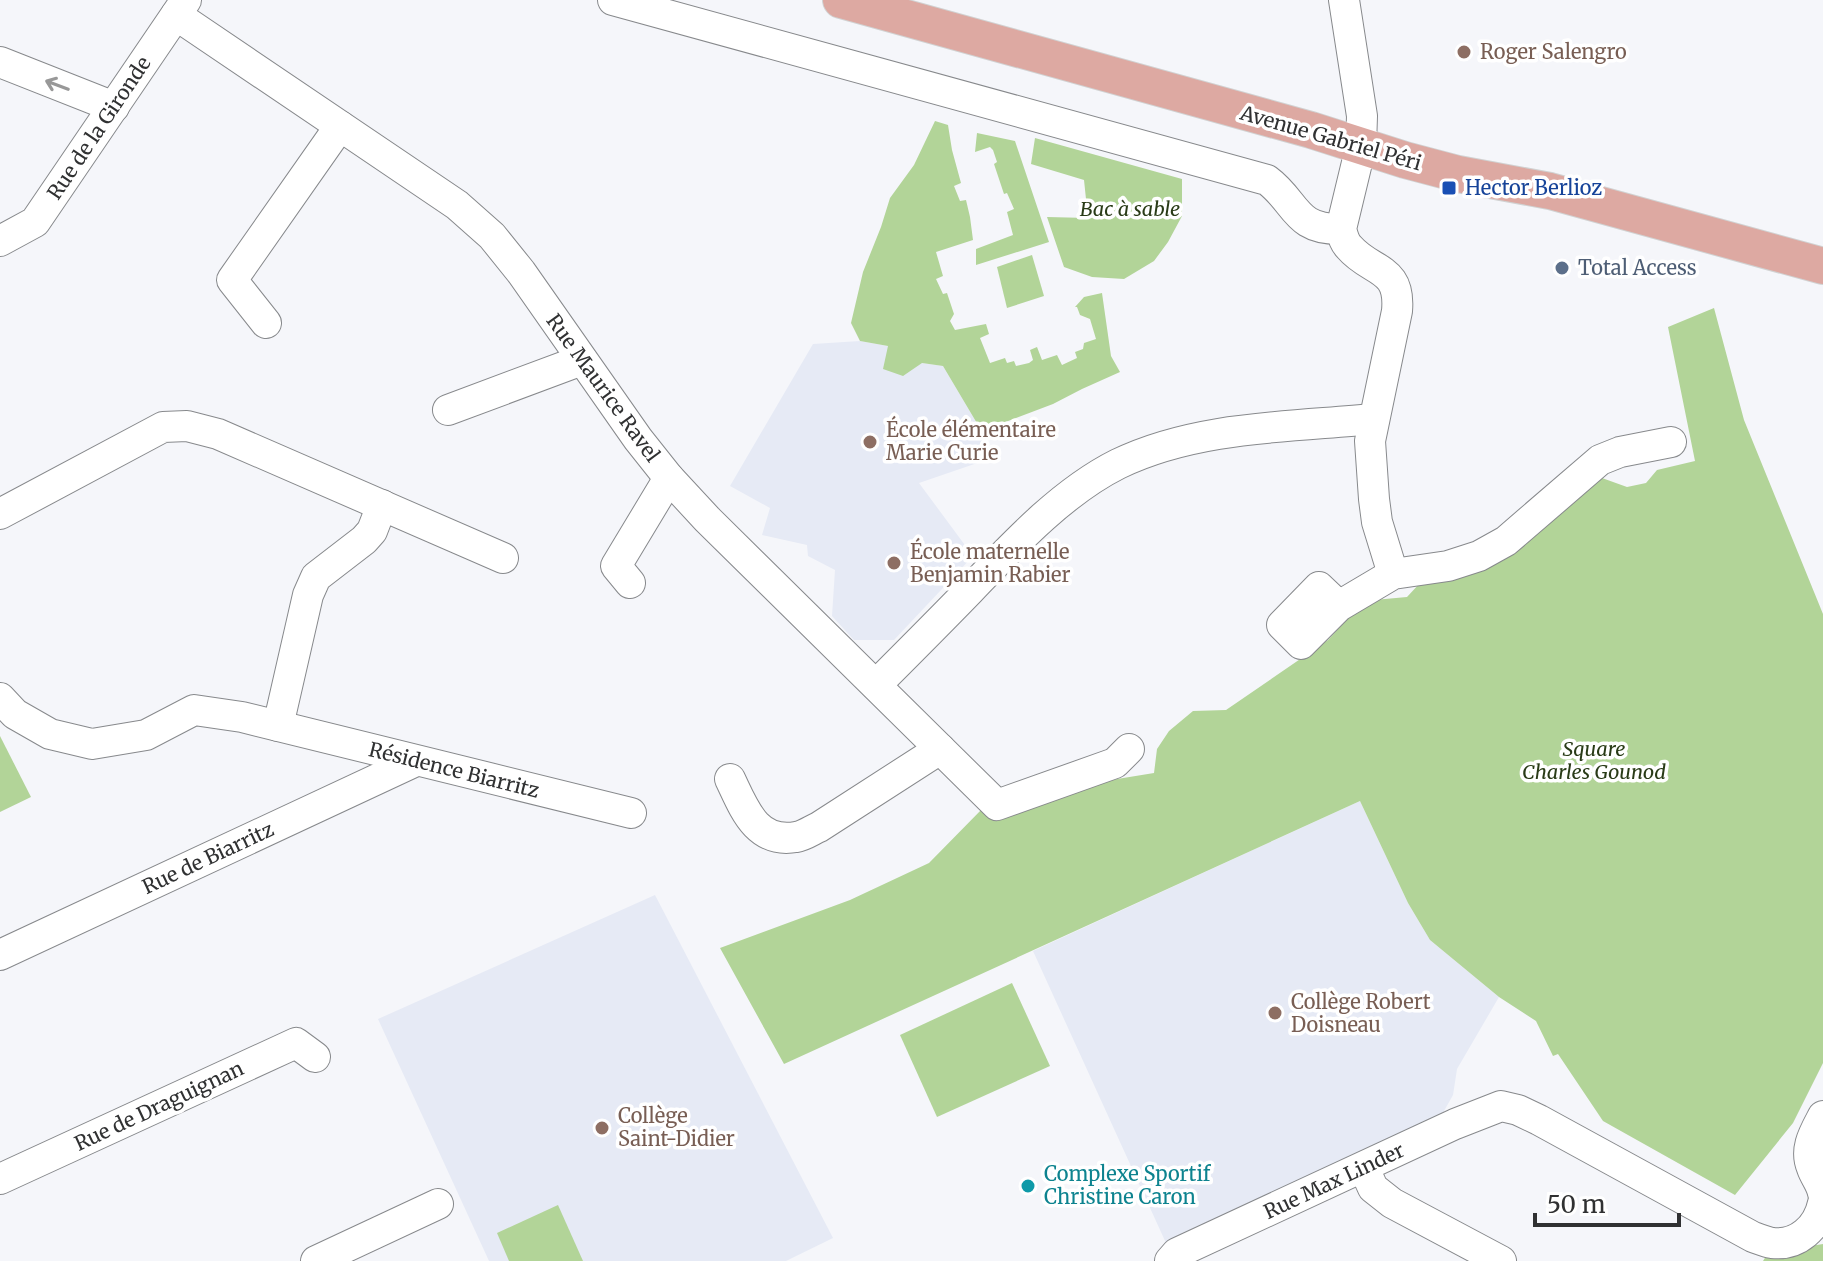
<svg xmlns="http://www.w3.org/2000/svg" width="1823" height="1261" viewBox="0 0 1823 1261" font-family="Merriweather,serif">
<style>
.built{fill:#e6eaf5}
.green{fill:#b2d498}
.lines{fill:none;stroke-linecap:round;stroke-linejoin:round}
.minor-casing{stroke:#87898c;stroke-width:32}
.major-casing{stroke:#d1d2d2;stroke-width:38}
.minor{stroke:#fff;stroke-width:30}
.major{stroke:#dda9a2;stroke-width:36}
.oneway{stroke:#989898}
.education-dot{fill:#8d6e63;stroke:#fff;stroke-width:3}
.transit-dot{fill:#1a4fb4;stroke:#fff;stroke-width:3}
.service-dot{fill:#5c6f8a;stroke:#fff;stroke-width:3}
.culture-dot{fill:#0f9aa8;stroke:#fff;stroke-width:3}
.labels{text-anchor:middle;stroke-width:7;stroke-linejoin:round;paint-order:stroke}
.education-label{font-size:20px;fill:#785e54;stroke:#fff;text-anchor:start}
.street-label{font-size:20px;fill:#303132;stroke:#fff}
.transit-label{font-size:20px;fill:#164399;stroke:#fff;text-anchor:start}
.park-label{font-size:20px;font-style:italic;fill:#293b17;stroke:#fff}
.service-label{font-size:20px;fill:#4e5e75;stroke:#fff;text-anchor:start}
.culture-label{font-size:20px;fill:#0d838f;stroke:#fff;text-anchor:start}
</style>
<rect width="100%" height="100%" fill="#f5f6fa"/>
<!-- built -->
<g class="built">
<polygon points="860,341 888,346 922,363 943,366 978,425 989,459 919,483 973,556 894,640 854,640 832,616 835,570 808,556 807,545 762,535 770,508 730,486 813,344"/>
<polygon points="1360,801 1408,903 1430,940 1499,997 1457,1069 1453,1095 1444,1111 1445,1116 1166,1243 1033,951"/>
<polygon points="655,895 833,1238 786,1261 489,1261 378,1019"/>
</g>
<!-- green -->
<g class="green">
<polygon points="935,121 948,125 952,150 961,183 954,186 960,201 966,200 970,217 973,240 936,252 943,276 936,279 943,294 947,293 954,314 950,321 955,330 986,324 989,334 980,338 990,363 1005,358 1007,363 1014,361 1016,366 1029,363 1033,360 1030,350 1037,347 1042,360 1057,355 1062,365 1077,358 1075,352 1083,349 1084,343 1096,339 1090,319 1080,315 1077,307 1075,307 1084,297 1102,293 1111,356 1120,372 1082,389 1053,404 995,426 978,425 943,366 922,363 903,376 883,369 888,346 860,341 851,323 863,272 881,227 890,198 914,165"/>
<polygon points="977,133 1015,141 1049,242 976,265 976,249 1013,235 1007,212 1014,209 1007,193 1004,194 994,164 997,162 993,150 990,147 975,152"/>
<polygon points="1035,138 1182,179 1182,216 1168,242 1154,261 1124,279 1092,277 1064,267 1047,217 1088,218 1084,180 1031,164"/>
<polygon points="1032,255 1044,296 1007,308 997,267"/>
<polygon points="1714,308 1744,420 1823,614 1823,1063 1793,1123 1735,1195 1603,1121 1558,1054 1553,1056 1536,1021 1499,997 1430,940 1408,903 1360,801 784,1064 720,948 850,900 929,863 983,808 1068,787 1154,773 1157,749 1169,731 1193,711 1226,710 1328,640 1351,615 1374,600 1407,597 1420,583 1602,478 1627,487 1646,483 1657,470 1695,461 1668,327"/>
<polygon points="0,736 31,797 0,812"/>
<polygon points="1012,983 1050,1066 937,1117 900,1035"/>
<polygon points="558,1205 583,1261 509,1261 497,1233"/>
<polygon points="1823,1244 1823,1261 1763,1261 1768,1253"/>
</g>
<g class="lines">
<defs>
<g id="minor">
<path d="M613 0 1267 180C1297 202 1294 230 1341 229"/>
<path d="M1344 0 1362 116 1361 146 1341 229C1343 236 1344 242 1349 247 1371 273 1401 266 1397 311L1370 441 1374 499 1377 522 1393 574"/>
<polyline points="176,15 457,205 492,236 521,272 638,439 669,478 707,519 997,805 1115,763 1129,749"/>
<polyline points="0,62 114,107"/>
<polyline points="0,241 35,222 186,0"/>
<polyline points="266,323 232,280 340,126"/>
<polyline points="448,410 582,360"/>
<polyline points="0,514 163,427 187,426 218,434 503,558"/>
<polyline points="630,583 616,566 669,478"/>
<polyline points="1339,606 1319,587 1282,625 1301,644 1339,606 1393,574 1448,566 1479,556 1506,541 1600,460 1620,452 1671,442"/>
<path d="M876 685C908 653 939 622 970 590 1013 545 1062 492 1118 464 1196 426 1290 427 1374 419"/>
<polyline points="0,698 15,714 50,734 92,744 146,735 194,710 242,717 631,813"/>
<polyline points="278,726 308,595 316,577 364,540 372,531 382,505"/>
<path d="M730 779C744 808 756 844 796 837 804 836 812 830 819 827L940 749"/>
<polyline points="0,955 416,761"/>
<path d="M1823 1116C1814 1133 1804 1149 1812 1168 1815 1177 1821 1183 1823 1193"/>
<polyline points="1364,1168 1373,1188 1392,1203 1501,1261"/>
<polyline points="0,1179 296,1043 315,1057"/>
<polyline points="316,1261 438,1204"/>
<path d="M1170 1261 1177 1253 1455 1124 1501 1106 1518 1110 1539 1120 1753 1237C1759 1239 1766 1242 1772 1243 1798 1246 1818 1227 1823 1203"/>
</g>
<polyline id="major" points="841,0 1311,130 1405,160 1458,174 1550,191 1823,266"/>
</defs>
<!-- minor casing -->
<use href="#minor" class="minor-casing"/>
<!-- major casing -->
<use href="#major" class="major-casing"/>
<!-- minor -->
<use href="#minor" class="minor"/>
<!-- major -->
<use href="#major" class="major"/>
</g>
<!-- one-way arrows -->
<defs><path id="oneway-shaft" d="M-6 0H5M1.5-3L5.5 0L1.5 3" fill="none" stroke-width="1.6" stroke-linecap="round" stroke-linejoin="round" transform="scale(2)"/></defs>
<use class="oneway" href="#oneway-shaft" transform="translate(57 85) rotate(-159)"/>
<!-- markers -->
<g class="education-dot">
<circle cx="1464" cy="52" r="8"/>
<circle cx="870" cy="442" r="8"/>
<circle cx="894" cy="563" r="8"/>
<circle cx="1275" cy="1013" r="8"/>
<circle cx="602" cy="1128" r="8"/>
</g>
<rect class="transit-dot" x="1441" y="180" width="16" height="16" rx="4"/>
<circle class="service-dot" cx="1562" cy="268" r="8"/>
<circle class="culture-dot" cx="1028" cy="1186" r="8"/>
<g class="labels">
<!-- education labels -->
<g class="education-label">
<text x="1480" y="59">Roger Salengro</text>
<text x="886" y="437">École élémentaire<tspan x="886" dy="23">Marie Curie</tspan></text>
<text x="910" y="559">École maternelle<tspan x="910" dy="23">Benjamin Rabier</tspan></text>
<text x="1291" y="1009">Collège Robert<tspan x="1291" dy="23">Doisneau</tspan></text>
<text x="618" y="1123">Collège<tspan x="618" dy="23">Saint-Didier</tspan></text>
</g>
<!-- street labels -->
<g class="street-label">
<text transform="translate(99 128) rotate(-56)" y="7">Rue de la Gironde</text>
<text transform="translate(1331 138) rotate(16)" y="7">Avenue Gabriel Péri</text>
<text transform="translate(603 388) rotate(54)" y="7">Rue Maurice Ravel</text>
<text transform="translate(454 770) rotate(14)" y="7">Résidence Biarritz</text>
<text transform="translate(208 858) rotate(-25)" y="7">Rue de Biarritz</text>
<text transform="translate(159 1106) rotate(-25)" y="7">Rue de Draguignan</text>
<text transform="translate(1334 1181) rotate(-25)" y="7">Rue Max Linder</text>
</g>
<!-- transit labels -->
<g class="transit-label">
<text x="1465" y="195">Hector Berlioz</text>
</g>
<!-- park labels -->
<g class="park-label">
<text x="1130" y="216">Bac à sable</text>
<text x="1594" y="756">Square<tspan x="1594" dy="23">Charles Gounod</tspan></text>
</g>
<!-- service labels -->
<g class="service-label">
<text x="1578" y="275">Total Access</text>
</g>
<!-- culture labels -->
<g class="culture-label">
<text x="1044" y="1181">Complexe Sportif<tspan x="1044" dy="23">Christine Caron</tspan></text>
</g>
</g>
<!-- scale -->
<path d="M1535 1213v12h144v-12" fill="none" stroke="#303132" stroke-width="4"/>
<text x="1547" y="1213" font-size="24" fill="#303132" stroke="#ffffff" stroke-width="6" paint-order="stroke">50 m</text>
</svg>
